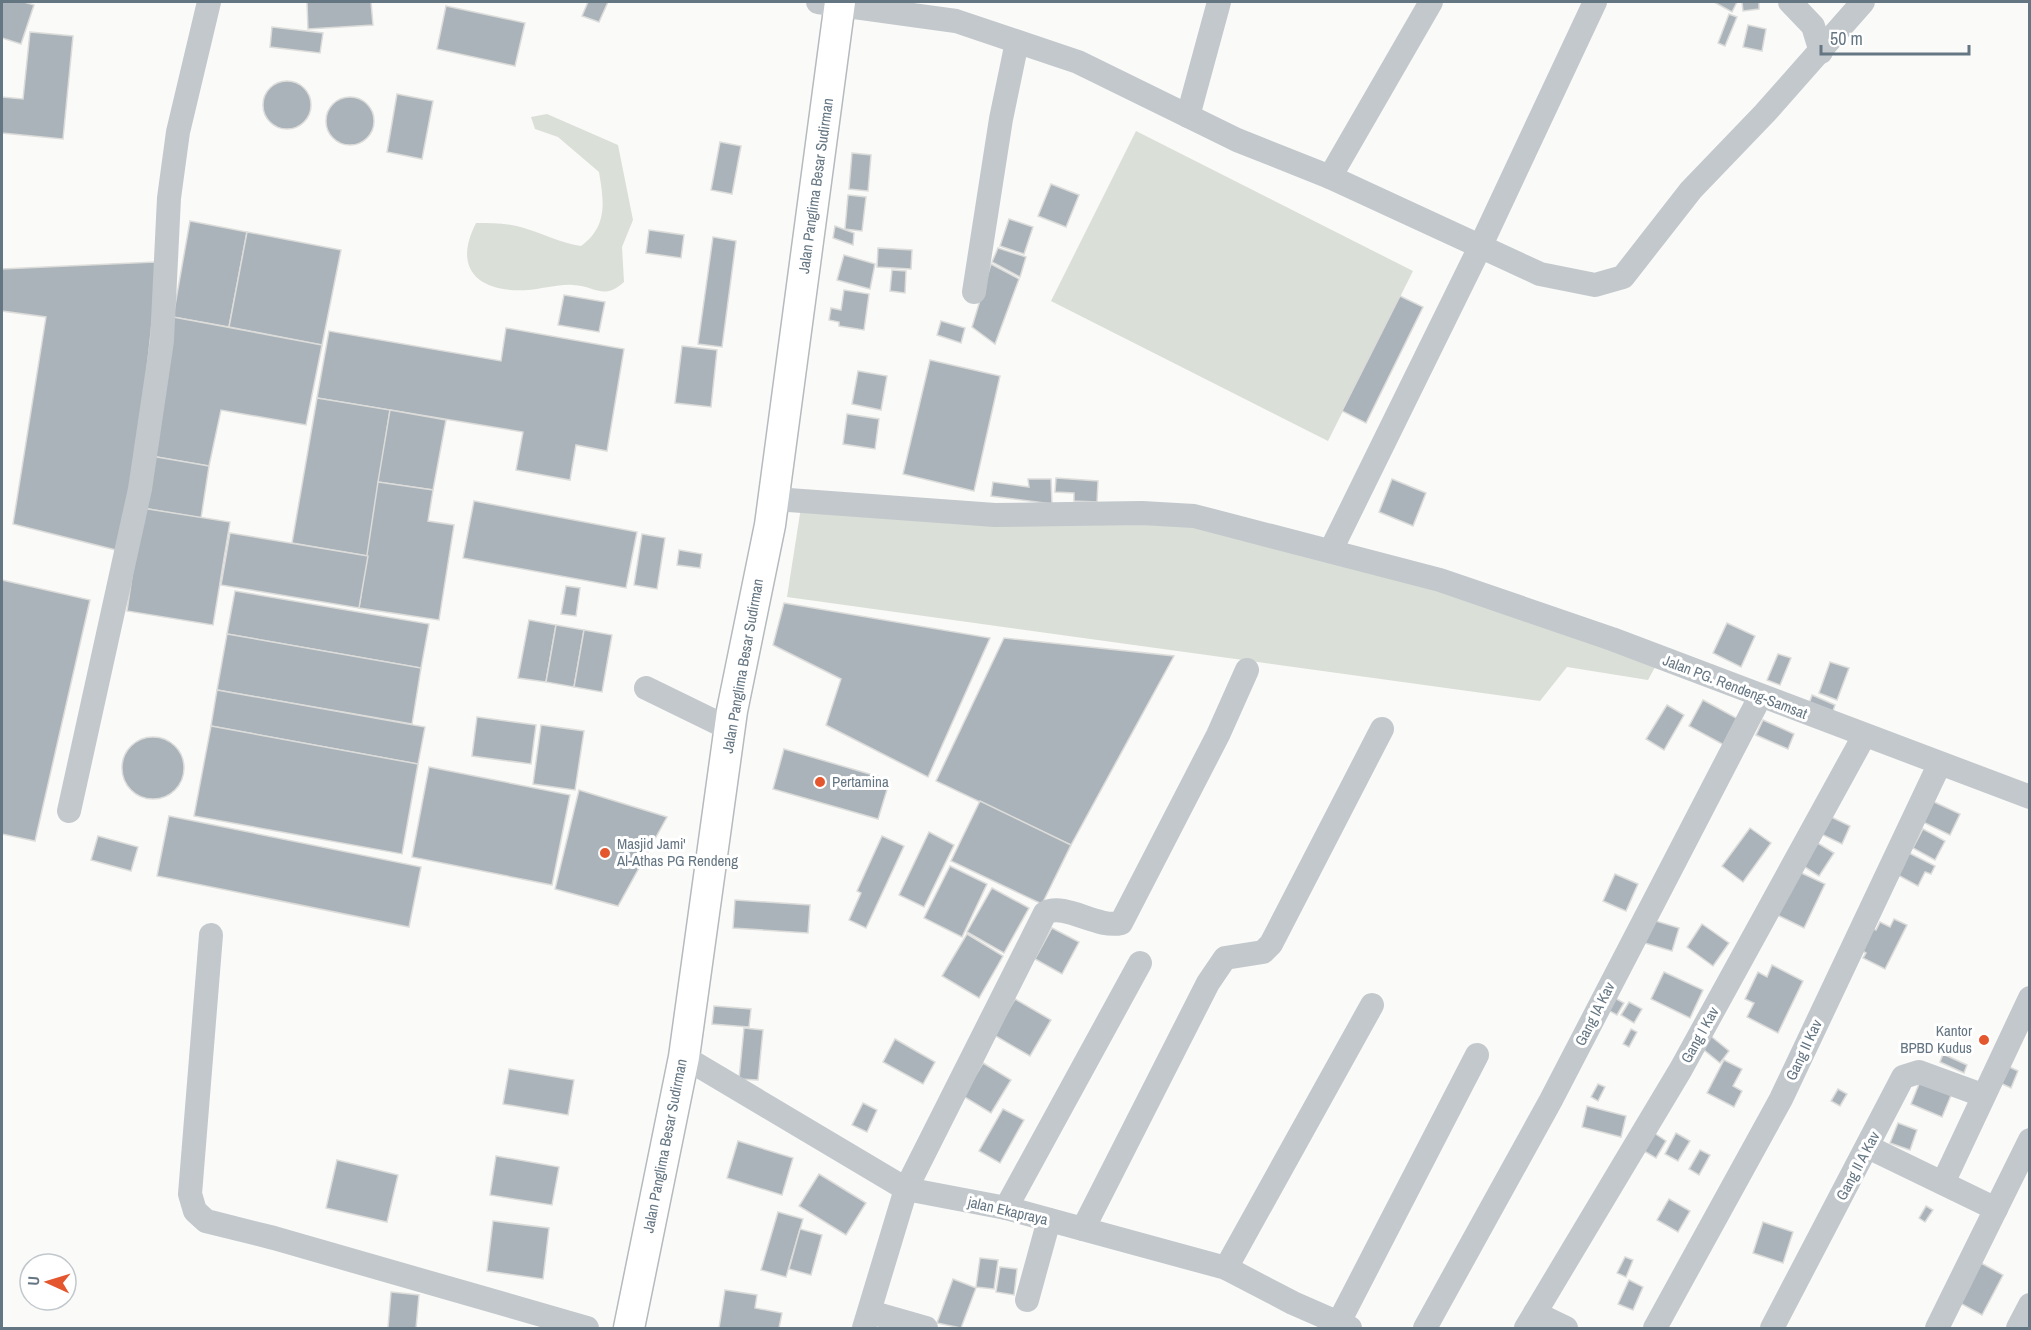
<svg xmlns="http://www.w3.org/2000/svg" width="2031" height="1330" viewBox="0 0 2031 1330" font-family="'Archivo Narrow',sans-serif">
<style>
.green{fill:#dadfd7}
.building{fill:#aab3b9;stroke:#dcdcda;stroke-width:1.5}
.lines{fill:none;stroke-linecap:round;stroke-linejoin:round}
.major-casing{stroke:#b5babe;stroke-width:33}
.minor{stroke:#c3c8cc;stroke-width:24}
.major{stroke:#fff;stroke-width:30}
.poi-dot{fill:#e4572e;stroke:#fff;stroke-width:2}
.labels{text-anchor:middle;stroke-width:6;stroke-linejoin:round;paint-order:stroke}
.street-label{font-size:15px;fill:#657683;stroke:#fff}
.poi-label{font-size:15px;fill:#657683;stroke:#fff;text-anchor:start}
</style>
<rect width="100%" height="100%" fill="#fafaf8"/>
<!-- green -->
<g class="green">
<path d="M547 114 618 145 633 220 622 247 624 282C603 301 596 286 573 285 558 284 543 289 528 290 479 293 452 270 476 223 494 223 511 223 527 229 546 235 562 243 581 246 608 226 604 202 599 172L558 137 535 129 531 117Z"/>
<polygon points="1136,131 1413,271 1328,441 1051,301"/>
<polygon points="802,501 1194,516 1660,658 1648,680 1567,667 1540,701 787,597"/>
</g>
<!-- building -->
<g class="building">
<polygon points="2,2 24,2 34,5 21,44 2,38"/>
<polygon points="307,2 371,2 373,25 308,29"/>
<polygon points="588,2 608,2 599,22 582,16"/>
<polygon points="1714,2 1737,2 1732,12"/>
<polygon points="1742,2 1759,2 1759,9 1743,11"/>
<polygon points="446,6 525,23 515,66 437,49"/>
<polygon points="1729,14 1737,17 1725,46 1718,43"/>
<polygon points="1748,25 1766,29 1762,51 1743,47"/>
<polygon points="272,27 323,33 320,53 270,47"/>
<polygon points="30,32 73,36 63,139 2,133 2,97 23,99"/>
<circle cx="287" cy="105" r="24"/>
<polygon points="397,94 433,101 422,159 387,152"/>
<circle cx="350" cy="121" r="24"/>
<polygon points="720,142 741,146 732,194 711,190"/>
<polygon points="852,153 871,155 868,191 849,189"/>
<polygon points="1051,184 1079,195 1066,227 1038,216"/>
<polygon points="848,195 866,197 862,231 845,229"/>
<polygon points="1009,219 1033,227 1024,254 1000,246"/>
<polygon points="190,221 247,232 229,327 173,317"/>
<polygon points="835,226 854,233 853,245 833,238"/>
<polygon points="649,230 684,235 681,258 646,253"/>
<polygon points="247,232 341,250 322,345 229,327"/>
<polygon points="713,237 736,241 722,347 698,344"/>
<polygon points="878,248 912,250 911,269 877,267"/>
<polygon points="998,248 1026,257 1020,277 992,262"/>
<polygon points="844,255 875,264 870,289 837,280"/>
<polygon points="155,262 154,305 136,470 116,550 13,524 46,317 2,311 2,269"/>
<polygon points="991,264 1019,279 995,344 972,327"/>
<polygon points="892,270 906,271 905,293 890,291"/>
<polygon points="844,290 869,294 864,330 839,326 839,322 829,320 831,308 841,310"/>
<polygon points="564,295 605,302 599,332 558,325"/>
<polygon points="1400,296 1423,307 1366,423 1342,411"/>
<polygon points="173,317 322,345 306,425 221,410 209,466 151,456"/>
<polygon points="941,321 965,328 961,343 937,335"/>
<polygon points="506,328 624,349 607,451 576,445 570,480 516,470 523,432 317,398 329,331 501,361"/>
<polygon points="682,346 717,350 711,407 675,403"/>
<polygon points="930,360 1000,376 974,491 903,474"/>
<polygon points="858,371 887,376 881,410 852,404"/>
<polygon points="317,398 390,410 368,556 292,543"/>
<polygon points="390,410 446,420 433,490 378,482"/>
<polygon points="847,414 879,419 875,449 843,444"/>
<polygon points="151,456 209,466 201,518 142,508"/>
<polygon points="1056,478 1098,481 1097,502 1074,501 1074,493 1055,492"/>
<polygon points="1028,479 1051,479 1052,504 991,496 993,482 1029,487"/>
<polygon points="1392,479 1426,493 1413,526 1379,512"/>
<polygon points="378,482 433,490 428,521 454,525 439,620 359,608"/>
<polygon points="474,501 637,532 626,588 463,558"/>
<polygon points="142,508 230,522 213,625 127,611"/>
<polygon points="230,533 368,556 359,608 221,585"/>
<polygon points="642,534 665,538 657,589 634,585"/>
<polygon points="679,550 702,554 700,568 677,565"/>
<polygon points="2,580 90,600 35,841 2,834"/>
<polygon points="566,586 580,588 576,616 561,614"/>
<polygon points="235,591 429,624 421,668 227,634"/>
<polygon points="784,603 990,638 928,777 826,725 841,679 773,645"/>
<polygon points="529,620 556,625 546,682 518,678"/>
<polygon points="1727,623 1755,636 1741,667 1713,653"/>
<polygon points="556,625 584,630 574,687 546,682"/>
<polygon points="584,630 612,635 602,692 574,687"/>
<polygon points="227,634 421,668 412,724 217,690"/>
<polygon points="1004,638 1174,656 1071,845 936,781"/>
<polygon points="1778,654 1791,658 1780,685 1767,680"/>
<polygon points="1830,662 1849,668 1837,700 1819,693"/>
<polygon points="217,690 425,727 418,764 211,726"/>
<polygon points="1812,695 1835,705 1832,714 1809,704"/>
<polygon points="1703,700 1738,719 1724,745 1689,726"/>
<polygon points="1667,705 1684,715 1664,750 1646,739"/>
<polygon points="477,717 536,725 531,764 472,756"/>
<polygon points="1763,720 1794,734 1788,749 1756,735"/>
<polygon points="541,725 584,731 575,790 533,784"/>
<polygon points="211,726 418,764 402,854 194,816"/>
<circle cx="153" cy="768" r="31"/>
<polygon points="784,749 890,780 878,819 773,789"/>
<polygon points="429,767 570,795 552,885 412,857"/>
<polygon points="579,790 667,817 618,906 555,889"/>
<polygon points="980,801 1071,845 1042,904 951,861"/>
<polygon points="1932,801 1960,814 1950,835 1923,822"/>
<polygon points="1827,815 1850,826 1842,844 1819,833"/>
<polygon points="169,816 421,867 409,927 157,876"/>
<polygon points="1750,828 1771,843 1743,882 1722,866"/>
<polygon points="1923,829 1945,841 1935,860 1913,848"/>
<polygon points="929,832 954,845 924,907 899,895"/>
<polygon points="98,836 138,847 131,871 91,860"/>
<polygon points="882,836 904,846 866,928 849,920 861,893 857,891"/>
<polygon points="1811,839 1834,853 1819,876 1797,862"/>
<polygon points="1907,852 1935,866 1931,874 1925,872 1918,886 1896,874"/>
<polygon points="950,866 987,884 962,937 924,918"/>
<polygon points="1795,870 1825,884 1804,928 1775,914"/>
<polygon points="1615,874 1638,884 1626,911 1603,901"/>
<polygon points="992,888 1029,908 1004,953 967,932"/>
<polygon points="735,900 810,905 808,933 733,928"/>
<polygon points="1646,918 1679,928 1672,951 1638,941"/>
<polygon points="1894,919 1907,925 1885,969 1863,958 1866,953 1861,950 1871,928 1876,930 1880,922 1890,927"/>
<polygon points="1702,924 1729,943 1713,966 1687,947"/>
<polygon points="1052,928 1079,942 1062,974 1035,959"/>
<polygon points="967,934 1003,956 979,998 942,976"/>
<polygon points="1772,965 1803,981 1778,1033 1747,1017 1754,1003 1745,999 1758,972 1767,977"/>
<polygon points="1664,972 1703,990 1690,1018 1651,999"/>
<polygon points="1611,996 1624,1003 1617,1015 1604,1008"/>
<polygon points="1015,999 1051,1020 1030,1056 994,1035"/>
<polygon points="1629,1002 1642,1009 1634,1023 1621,1015"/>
<polygon points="714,1006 751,1009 749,1027 712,1024"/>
<polygon points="744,1028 763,1030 758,1080 739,1079"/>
<polygon points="1631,1029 1637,1032 1629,1047 1623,1044"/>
<polygon points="1707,1033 1729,1051 1720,1063 1698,1045"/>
<polygon points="895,1039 935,1062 923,1084 883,1062"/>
<polygon points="1943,1054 1967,1065 1964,1073 1940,1062"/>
<polygon points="1724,1060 1742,1069 1733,1086 1742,1091 1734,1107 1707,1093"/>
<polygon points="983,1063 1011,1080 991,1113 963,1096"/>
<polygon points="2003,1064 2018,1071 2011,1088 1996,1081"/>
<polygon points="509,1069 574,1080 568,1115 503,1104"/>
<polygon points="1921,1079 1952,1093 1942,1117 1911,1104"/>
<polygon points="1598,1084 1605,1087 1598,1101 1591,1097"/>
<polygon points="1838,1089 1847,1094 1840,1106 1831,1101"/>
<polygon points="863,1103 877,1110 867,1132 852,1125"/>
<polygon points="1587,1106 1626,1116 1621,1137 1582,1127"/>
<polygon points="1003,1109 1024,1120 1000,1163 979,1151"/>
<polygon points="1898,1123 1917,1130 1910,1150 1890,1143"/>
<polygon points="1654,1133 1666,1141 1656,1158 1644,1151"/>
<polygon points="1676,1133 1690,1141 1678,1161 1665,1154"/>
<polygon points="738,1141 793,1158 782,1195 727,1178"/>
<polygon points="1700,1150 1710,1155 1699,1175 1689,1169"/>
<polygon points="496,1156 559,1167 552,1205 490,1195"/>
<polygon points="337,1160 398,1175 387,1222 326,1208"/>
<polygon points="819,1174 866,1203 846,1235 799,1206"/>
<polygon points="1669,1199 1690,1211 1678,1232 1657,1220"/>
<polygon points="1926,1206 1933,1210 1925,1222 1919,1218"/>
<polygon points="778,1212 803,1219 786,1277 761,1270"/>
<polygon points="493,1221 549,1228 543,1279 487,1271"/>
<polygon points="1763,1222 1793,1232 1783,1263 1753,1253"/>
<polygon points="800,1229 822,1235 811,1275 789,1269"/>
<polygon points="1625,1257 1633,1260 1626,1277 1617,1273"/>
<polygon points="980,1258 998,1260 994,1289 976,1287"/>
<polygon points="1981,1263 2003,1275 1982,1315 1960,1303"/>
<polygon points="1000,1267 1017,1269 1014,1295 996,1292"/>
<polygon points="953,1279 976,1288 961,1328 937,1323"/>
<polygon points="1629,1280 1643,1287 1633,1310 1618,1304"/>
<polygon points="725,1290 757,1295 755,1308 782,1313 779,1328 719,1328"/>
<polygon points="391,1292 419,1295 416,1328 388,1328"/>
</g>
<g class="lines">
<defs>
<polyline id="major" points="629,1328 684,1057 732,711 770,525 840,2"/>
</defs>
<!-- major casing -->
<use href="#major" class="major-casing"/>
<!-- minor -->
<g class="minor">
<polyline points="818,2 956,21 1078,62 1237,140 1330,177 1540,274 1595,285 1623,277 1691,190 1765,113 1863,2"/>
<polyline points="1790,2 1813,26 1821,52"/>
<polyline points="1188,116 1219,2"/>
<polyline points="1330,177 1431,2"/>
<polyline points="974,292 1001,119 1017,42"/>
<polyline points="775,499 995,515 1142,513 1194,516 1440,580 1612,639 2030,797"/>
<polyline points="1331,550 1481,245 1595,2"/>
<polyline points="646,688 730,729"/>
<polyline points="69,811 140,489 162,341 169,198 178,132 209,2"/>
<polyline points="211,935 190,1194 195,1211 206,1221 274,1238 587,1328"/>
<polyline points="684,1057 906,1189 1006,1208 1226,1268 1293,1303 1350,1328"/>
<polyline points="1868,1147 1996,1209"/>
<polyline points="1943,1183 2030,998"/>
<polyline points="1006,1208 1140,963"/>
<polyline points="1083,1229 1208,983 1225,958 1263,952 1271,944 1382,729"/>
<polyline points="1226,1268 1372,1005"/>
<polyline points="1027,1300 1049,1220"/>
<polyline points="870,1312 926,1328"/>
<polyline points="1535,1313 1566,1328"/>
<polyline points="1338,1324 1477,1055"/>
<path d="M864 1328 906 1189 1045 913C1065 902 1097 929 1121 923L1218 735 1247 670"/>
<polyline points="1425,1328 1551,1100 1760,697"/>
<polyline points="1526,1328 1681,1069 1864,736"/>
<polyline points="1655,1328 1781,1099 1939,765"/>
<polyline points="1772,1328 1903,1077 1919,1072 1982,1095"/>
<polyline points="1937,1328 2030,1140"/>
<polyline points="2018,1328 2030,1305"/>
</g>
<!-- major -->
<use href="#major" class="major"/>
</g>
<!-- markers -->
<g class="poi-dot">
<circle cx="820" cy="782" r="6"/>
<circle cx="605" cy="853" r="6"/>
<circle cx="1984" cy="1040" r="6"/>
</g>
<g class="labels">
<!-- street labels -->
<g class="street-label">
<text transform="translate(816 186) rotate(-82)" y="5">Jalan Panglima Besar Sudirman</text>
<text transform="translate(743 666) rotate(-80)" y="5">Jalan Panglima Besar Sudirman</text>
<text transform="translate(1735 687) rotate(21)" y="5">Jalan PG. Rendeng-Samsat</text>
<text transform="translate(1595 1014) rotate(-63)" y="5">Gang IA Kav</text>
<text transform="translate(1700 1035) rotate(-61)" y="5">Gang I Kav</text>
<text transform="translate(1804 1050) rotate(-65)" y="5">Gang II Kav</text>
<text transform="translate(665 1146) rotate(-79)" y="5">Jalan Panglima Besar Sudirman</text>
<text transform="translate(1858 1166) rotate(-62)" y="5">Gang II A Kav</text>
<text transform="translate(1008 1211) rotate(13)" y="5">jalan Ekapraya</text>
</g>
<!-- poi labels -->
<g class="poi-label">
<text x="832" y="787">Pertamina</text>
<text x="617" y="849">Masjid Jami'<tspan x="617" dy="17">Al-Athas PG Rendeng</tspan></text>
<text x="1972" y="1036" text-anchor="end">Kantor<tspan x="1972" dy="17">BPBD Kudus</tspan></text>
</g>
</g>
<!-- border -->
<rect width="2031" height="1330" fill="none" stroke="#657683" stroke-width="6"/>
<!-- north arrow -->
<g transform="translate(48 1282) rotate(274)"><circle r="28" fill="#ffffff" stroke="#c1c8cd" stroke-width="1.5"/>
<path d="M0-4.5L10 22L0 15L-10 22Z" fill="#e4572e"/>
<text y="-9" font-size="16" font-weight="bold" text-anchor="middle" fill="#657683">U</text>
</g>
<!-- scale -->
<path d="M1821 45v9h148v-9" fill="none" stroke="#657683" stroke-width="3"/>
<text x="1830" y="45" font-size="18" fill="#657683" stroke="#ffffff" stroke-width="4.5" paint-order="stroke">50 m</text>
</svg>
